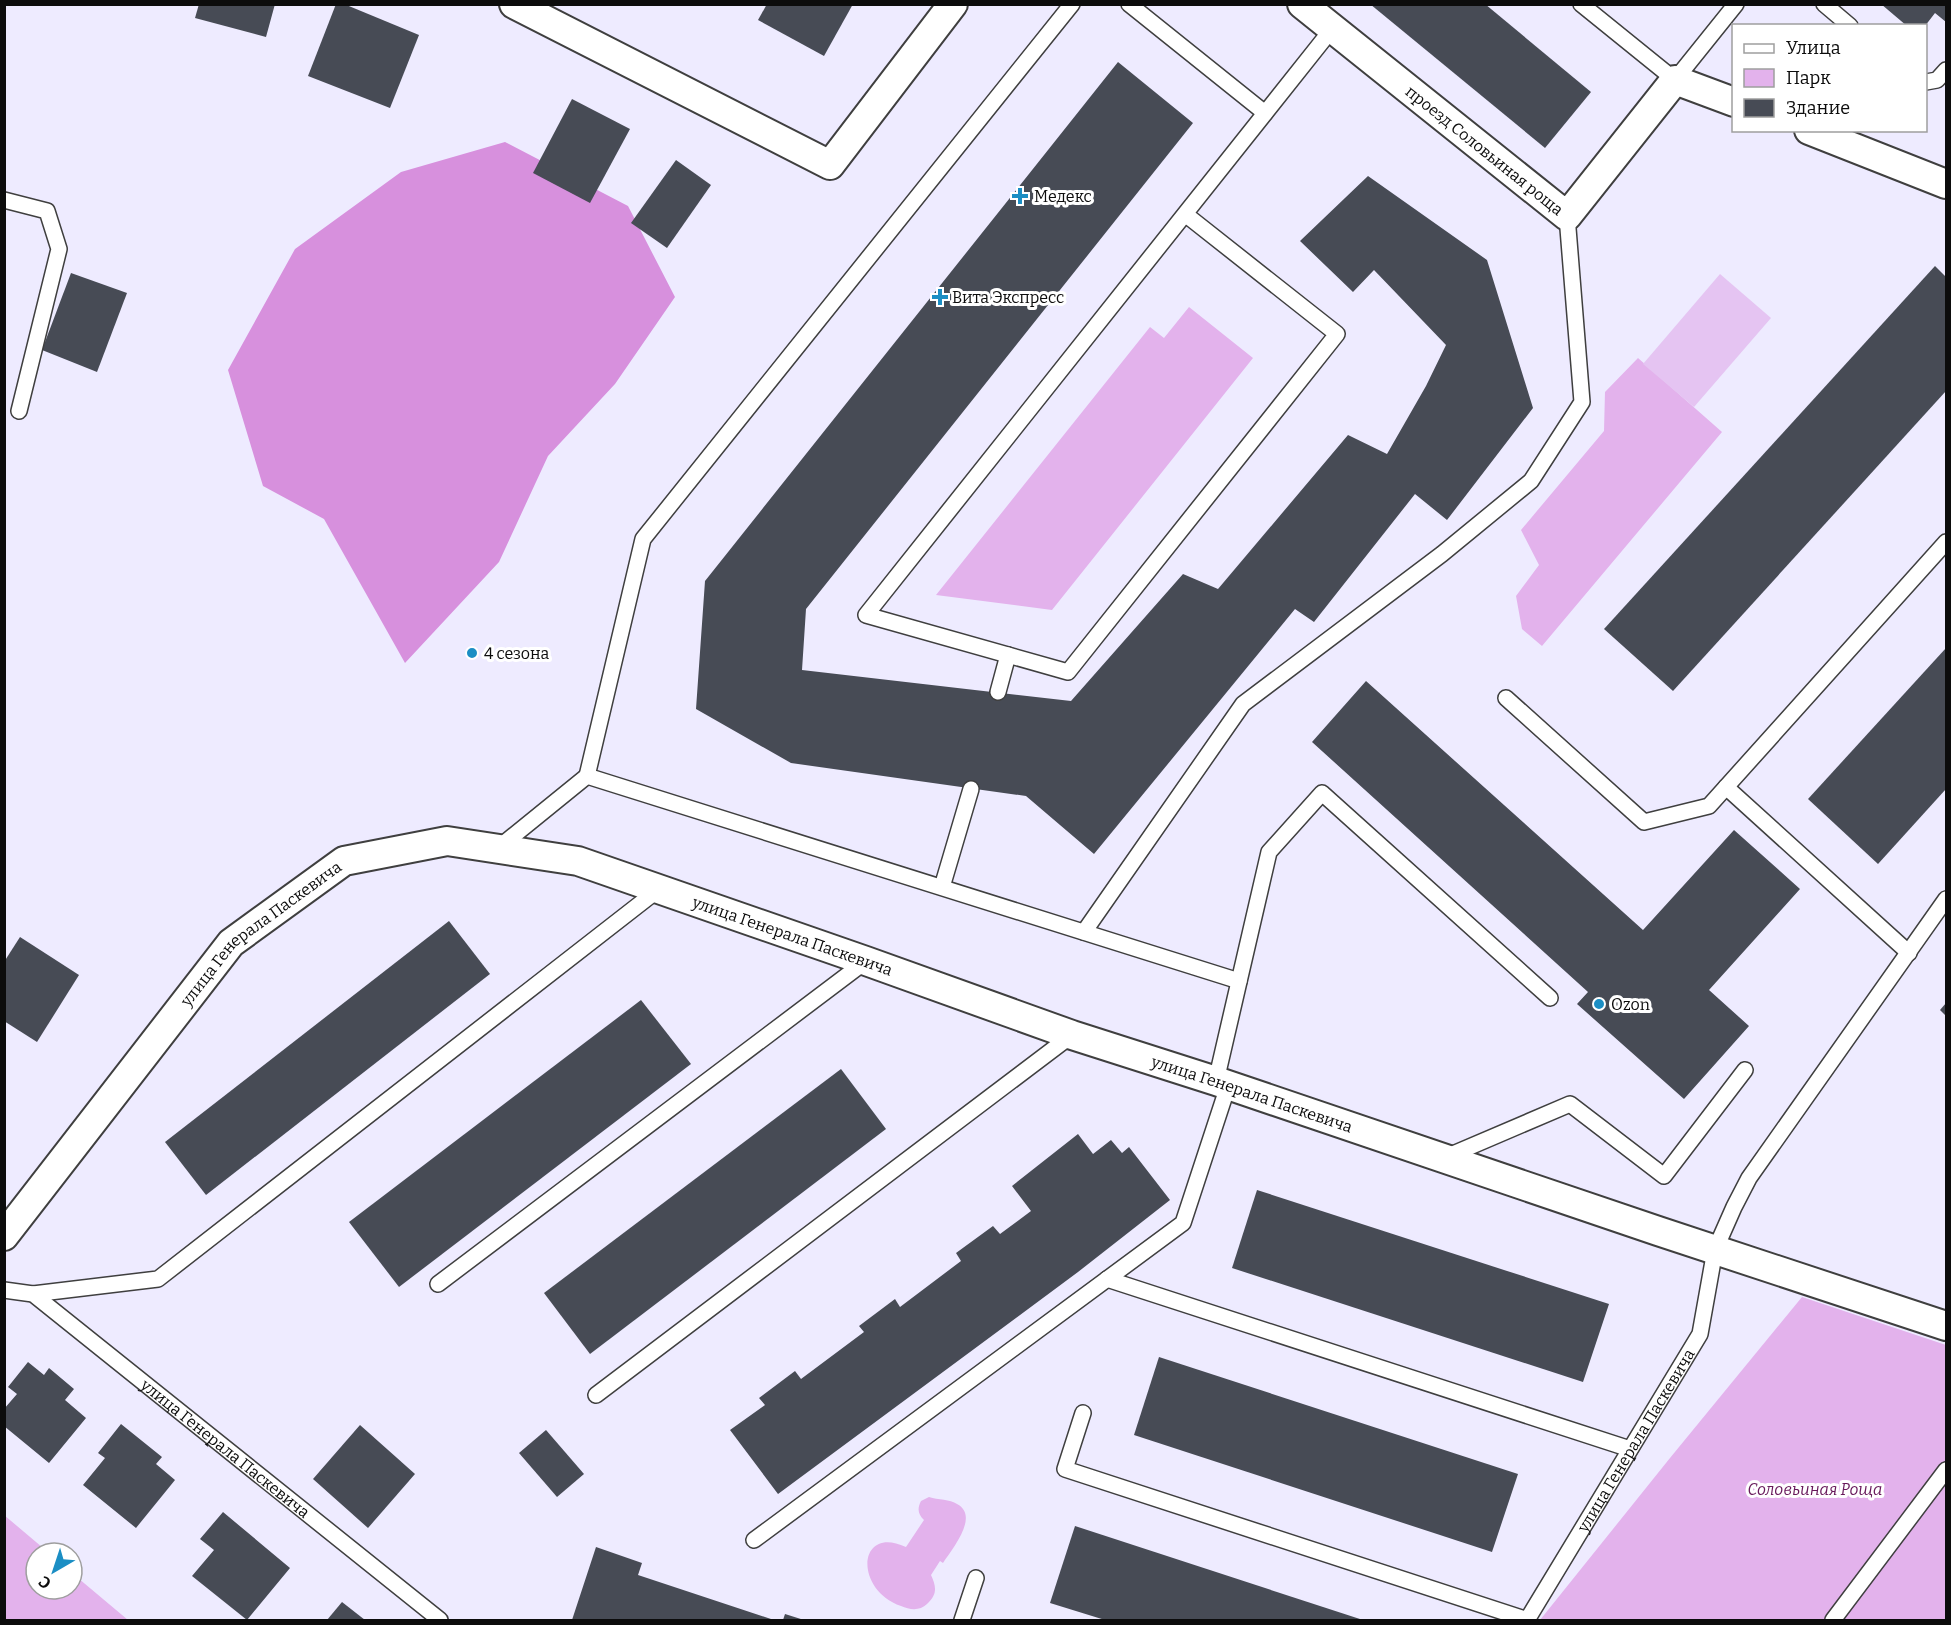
<svg xmlns="http://www.w3.org/2000/svg" width="1951" height="1625" viewBox="0 0 1951 1625" font-family="Bitter,serif">
<style>
.green{fill:#e3b2ec}
.forest{fill:#d790dd}
.pitch{fill:#e5c4f2}
.building{fill:#474b55}
.lines{fill:none;stroke-linecap:round;stroke-linejoin:round}
.lane-casing{stroke:#3f3f3f;stroke-width:18}
.street-casing{stroke:#3f3f3f;stroke-width:32}
.lane{stroke:#fff;stroke-width:15}
.street{stroke:#fff;stroke-width:28}
.poi-dot{fill:#1b8ec4;stroke:#fff;stroke-width:2}
.labels{text-anchor:middle;stroke-width:6;stroke-linejoin:round;paint-order:stroke}
.street-label{font-size:16px;fill:#0c0c0c;stroke:#fff}
.poi-label{font-size:16px;fill:#0c0c0c;stroke:#fff;text-anchor:start}
.park-label{font-size:16px;font-style:italic;fill:#67185a;stroke:#fff}
</style>
<rect width="100%" height="100%" fill="#eeebff"/>
<!-- green -->
<g class="green">
<polygon points="1189,307 1253,358 1052,610 936,595 1150,327 1164,338"/>
<polygon points="1638,358 1722,432 1542,646 1522,629 1516,596 1539,565 1521,530 1604,431 1605,392"/>
<polygon points="1802,1297 1946,1345 1946,1620 1540,1620 1670,1458"/>
<path d="M929 1497C938 1500 950 1499 957 1504 980 1516 952 1549 943 1563L940 1561 931 1575C936 1586 938 1594 927 1604 920 1611 910 1610 901 1606 853 1589 858 1524 906 1547L924 1520C918 1514 917 1509 921 1501Z"/>
<polygon points="4,1515 49,1553 36,1553 36,1589 72,1589 72,1573 128,1620 5,1620"/>
</g>
<!-- forest -->
<polygon class="forest" points="505,142 628,206 675,297 615,384 548,456 499,562 405,663 324,519 263,486 228,370 295,249 401,172"/>
<!-- pitch -->
<polygon class="pitch" points="1720,274 1771,318 1694,407 1643,364"/>
<!-- building -->
<g class="building">
<polygon points="199,4 275,4 266,37 195,18"/>
<polygon points="336,4 344,4 419,35 390,108 308,76"/>
<polygon points="767,4 853,4 824,56 758,20"/>
<polygon points="1370,4 1485,4 1591,92 1545,148"/>
<polygon points="1881,4 1946,4 1946,22 1935,13 1925,26 1907,26"/>
<polygon points="1118,62 1193,123 806,609 802,670 1071,701 1183,574 1218,589 1348,435 1387,454 1426,386 1446,345 1374,270 1353,292 1300,241 1368,176 1487,260 1533,408 1447,520 1415,494 1314,622 1295,609 1094,854 1026,796 791,763 696,709 705,581"/>
<polygon points="572,99 630,129 590,203 533,173"/>
<polygon points="676,160 711,185 667,248 631,223"/>
<polygon points="1935,266 1946,277 1946,391 1673,691 1604,629"/>
<polygon points="71,273 127,293 97,372 42,350"/>
<polygon points="1946,648 1946,789 1878,864 1808,799"/>
<polygon points="1366,681 1643,930 1734,830 1800,889 1709,990 1749,1026 1684,1099 1577,1004 1588,992 1312,742"/>
<polygon points="449,921 490,974 206,1195 165,1142"/>
<polygon points="20,937 79,975 37,1042 4,1021 4,962"/>
<polygon points="641,1000 691,1064 399,1287 349,1222"/>
<polygon points="1946,1003 1946,1016 1940,1010"/>
<polygon points="841,1069 886,1129 590,1354 544,1293"/>
<polygon points="1078,1134 1093,1154 1111,1140 1122,1153 1129,1147 1170,1200 1078,1272 778,1494 730,1430 765,1405 759,1398 795,1371 801,1379 864,1332 859,1326 895,1299 900,1307 961,1261 956,1253 993,1226 1000,1234 1031,1211 1012,1186"/>
<polygon points="1257,1190 1609,1304 1583,1382 1232,1268"/>
<polygon points="1159,1357 1518,1474 1492,1552 1134,1435"/>
<polygon points="28,1362 44,1375 49,1368 74,1389 65,1400 86,1418 49,1463 4,1426 4,1409 17,1394 8,1387"/>
<polygon points="121,1424 162,1457 156,1464 175,1480 136,1528 83,1485 105,1458 98,1453"/>
<polygon points="360,1425 415,1474 368,1528 313,1479"/>
<polygon points="546,1430 584,1474 557,1497 519,1453"/>
<polygon points="223,1512 290,1568 247,1620 192,1576 214,1550 200,1539"/>
<polygon points="1075,1526 1363,1620 1105,1620 1050,1603"/>
<polygon points="596,1547 642,1563 638,1575 774,1620 572,1620"/>
<polygon points="342,1602 365,1620 327,1620"/>
<polygon points="785,1614 804,1620 783,1620"/>
</g>
<g class="lines">
<defs>
<g id="lane">
<polyline points="1072,4 643,539 587,776 1239,981"/>
<polyline points="1129,4 1265,113"/>
<polyline points="1581,4 1675,80 1736,4"/>
<polyline points="1824,4 1850,26"/>
<polyline points="1926,82 1937,80 1946,70"/>
<polyline points="4,200 47,211 59,249 19,411"/>
<polyline points="1185,214 1337,334 1068,672 866,615 1332,29"/>
<polyline points="998,692 1008,655"/>
<polyline points="1506,698 1644,822 1709,806 1946,542"/>
<polyline points="1726,787 1909,953"/>
<polyline points="497,849 587,776"/>
<polyline points="942,887 971,789"/>
<polyline points="1084,932 1243,704 1442,554 1531,481 1582,402 1567,216"/>
<polyline points="1216,1081 1269,852 1322,793 1550,998"/>
<polyline points="1446,1157 1570,1104 1664,1176 1745,1070"/>
<polyline points="1107,1279 1630,1449"/>
<polyline points="438,1284 866,961"/>
<path id="s1" d="M4 1290 33 1294 440 1620"/>
<polyline points="33,1294 158,1279 659,889"/>
<polyline points="596,1395 1072,1035"/>
<polyline points="1083,1413 1065,1469 1528,1620"/>
<polyline points="754,1540 1183,1223 1228,1086"/>
<polyline points="962,1620 976,1578"/>
<path id="s2" d="M1527 1620 1700 1334 1715 1250 1734 1207 1749 1178 1946 899"/>
<polyline points="1833,1620 1946,1470"/>
</g>
<g id="street">
<polyline points="514,4 830,165 953,4"/>
<path id="s3" d="M1302 4 1567 216 1675 80 1734 102"/>
<polyline points="1809,130 1946,184"/>
<path id="s4" d="M4 1236 231 943 344 861 447 841 578 861 866 961 1072 1035 1216 1081 1658 1231 1946 1326"/>
</g>
</defs>
<!-- lane casing -->
<use href="#lane" class="lane-casing"/>
<!-- street casing -->
<use href="#street" class="street-casing"/>
<!-- lane -->
<use href="#lane" class="lane"/>
<!-- street -->
<use href="#street" class="street"/>
</g>
<!-- markers -->
<g class="poi-dot">
<path d="M1017 187h6v6h6v6h-6v6h-6v-6h-6v-6h6z"/>
<path d="M937 288h6v6h6v6h-6v6h-6v-6h-6v-6h6z"/>
<circle cx="472" cy="653" r="6"/>
<circle cx="1599" cy="1004" r="6"/>
</g>
<g class="labels">
<!-- street labels -->
<g class="street-label">
<text dy="6" stroke="none"><textPath href="#s3" startOffset="234">проезд Соловьиная роща</textPath></text>
<text dy="6" stroke="none"><textPath href="#s4" startOffset="399">улица Генерала Паскевича</textPath></text>
<text dy="6" stroke="none"><textPath href="#s4" startOffset="975">улица Генерала Паскевича</textPath></text>
<text dy="6" stroke="none"><textPath href="#s4" startOffset="1461">улица Генерала Паскевича</textPath></text>
<text dy="6" stroke="none"><textPath href="#s2" startOffset="210">улица Генерала Паскевича</textPath></text>
<text dy="6" stroke="none"><textPath href="#s1" startOffset="276">улица Генерала Паскевича</textPath></text>
</g>
<!-- poi labels -->
<g class="poi-label">
<text x="1034" y="202">Медекс</text>
<text x="952" y="303">Вита Экспресс</text>
<text x="484" y="659">4 сезона</text>
<text x="1611" y="1010">Ozon</text>
</g>
<!-- park labels -->
<g class="park-label">
<text x="1815" y="1495">Соловьиная Роща</text>
</g>
</g>
<!-- border -->
<rect width="1951" height="1625" fill="none" stroke="#0c0c0c" stroke-width="12"/>
<!-- legend -->
<rect x="1732" y="24" width="195" height="108" fill="#ffffff" stroke="#9e9e9e" stroke-width="1.5"/>
<rect x="1744" y="44" width="30" height="9" fill="#ffffff" stroke="#9e9e9e" stroke-width="1.5"/>
<text x="1786" y="54" font-size="18" fill="#0c0c0c">Улица</text>
<rect x="1744" y="69" width="30" height="18" fill="#e3b2ec" stroke="#9e9e9e" stroke-width="1.5"/>
<text x="1786" y="84" font-size="18" fill="#0c0c0c">Парк</text>
<rect x="1744" y="99" width="30" height="18" fill="#474b55" stroke="#9e9e9e" stroke-width="1.5"/>
<text x="1786" y="114" font-size="18" fill="#0c0c0c">Здание</text>
<!-- north arrow -->
<g transform="translate(54 1571) rotate(219)"><circle r="28" fill="#ffffff" stroke="#9e9e9e" stroke-width="1.5"/>
<path d="M0-4.5L10 22L0 15L-10 22Z" fill="#1b8ec4"/>
<text y="-9" font-size="16" font-weight="bold" text-anchor="middle" fill="#0c0c0c">С</text>
</g>
</svg>
